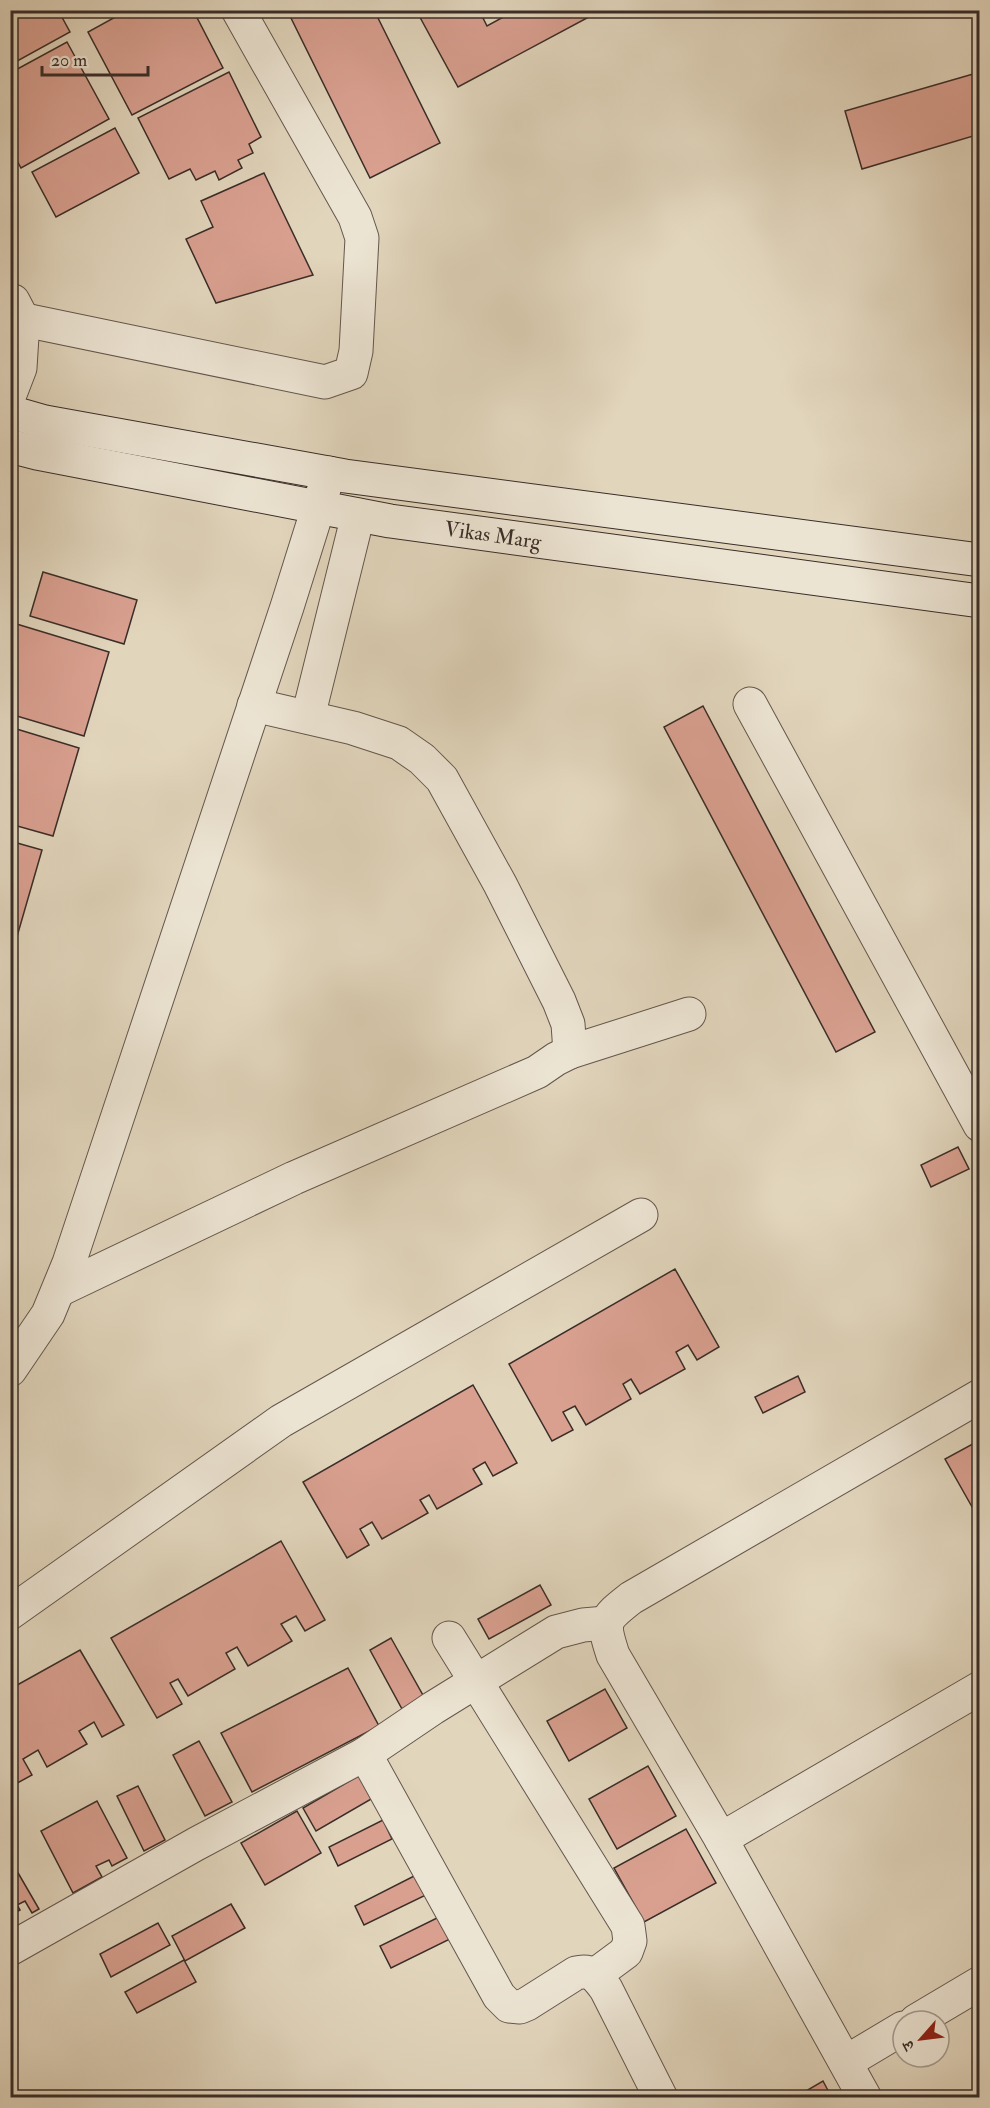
<svg xmlns="http://www.w3.org/2000/svg" width="990" height="2108" viewBox="0 0 990 2108" font-family="'IM FELL Double Pica','Noto Serif Devanagari',serif">
<style>
.building{fill:#d9a090;stroke:#3a2d28;stroke-width:1.5}
.lines{fill:none;stroke-linecap:round;stroke-linejoin:round}
.street-casing{stroke:#64574d;stroke-width:35}
.secondary-casing{stroke:#3a2d28;stroke-width:35}
.street{stroke:#ece4d3;stroke-width:33}
.secondary{stroke:#ece4d3;stroke-width:33}
.labels{text-anchor:middle;stroke-width:4.5;stroke-linejoin:round;paint-order:stroke}
.street-label{font-size:21px;fill:#3a2d28;stroke:#ece4d3}
</style>
<rect width="100%" height="100%" fill="#e1d5bc"/>
<filter id="stains"><feTurbulence type="fractalNoise" baseFrequency=".00333" numOctaves="4"/><feColorMatrix values="0 0 0 0 .2 0 0 0 0 .09 0 0 0 0 .02 0 0 0 .5 -.17"/></filter>
<radialGradient id="worn" r=".72"><stop offset=".6" stop-color="#630" stop-opacity="0"/><stop offset="1" stop-color="#630" stop-opacity=".3"/></radialGradient>
<!-- building -->
<g class="building">
<polygon points="23,10 58,10 70,32 10,65 10,17"/>
<polygon points="128,10 193,10 223,68 132,115 88,32"/>
<polygon points="287,10 374,10 440,143 370,178"/>
<polygon points="416,10 479,10 487,26 516,10 600,11 458,87"/>
<polygon points="67,42 109,119 21,168 10,148 10,73"/>
<polygon points="229,72 261,137 249,144 253,153 238,160 242,168 219,180 215,171 196,180 190,169 169,179 138,118"/>
<polygon points="980,72 980,134 862,169 845,111"/>
<polygon points="115,128 139,173 56,217 32,172"/>
<polygon points="264,173 313,275 216,303 186,239 213,227 201,201"/>
<polygon points="43,572 137,600 124,644 30,616"/>
<polygon points="10,622 109,652 84,736 10,714"/>
<polygon points="703,706 875,1032 836,1052 664,727"/>
<polygon points="10,727 79,748 53,836 10,824"/>
<polygon points="10,841 42,850 16,940 10,938"/>
<polygon points="958,1147 969,1169 931,1187 921,1165"/>
<polygon points="675,1269 719,1347 697,1360 688,1345 676,1352 685,1369 640,1394 631,1379 623,1384 631,1399 586,1425 575,1406 563,1412 573,1430 552,1441 509,1364"/>
<polygon points="798,1376 805,1392 763,1413 755,1397"/>
<polygon points="473,1385 517,1463 493,1476 485,1462 473,1469 482,1484 437,1509 429,1495 420,1500 428,1513 382,1539 372,1522 360,1529 369,1545 347,1558 303,1482"/>
<polygon points="980,1440 980,1521 945,1459"/>
<polygon points="281,1541 325,1620 305,1631 296,1616 281,1624 292,1641 248,1666 237,1647 226,1653 235,1669 188,1696 178,1679 170,1683 182,1704 157,1718 111,1638"/>
<polygon points="540,1585 551,1605 489,1639 478,1619"/>
<polygon points="391,1638 424,1697 402,1709 370,1650"/>
<polygon points="80,1650 124,1725 102,1737 94,1722 79,1731 87,1744 47,1767 38,1750 23,1759 32,1775 10,1787 10,1689"/>
<polygon points="348,1668 379,1726 252,1792 221,1733"/>
<polygon points="605,1689 627,1728 569,1761 547,1721"/>
<polygon points="199,1741 232,1802 205,1816 173,1755"/>
<polygon points="648,1766 676,1816 617,1849 589,1799"/>
<polygon points="360,1775 373,1798 316,1831 303,1808"/>
<polygon points="138,1786 165,1840 144,1851 117,1796"/>
<polygon points="97,1801 127,1858 112,1866 109,1860 96,1866 102,1877 73,1893 41,1831"/>
<polygon points="297,1811 321,1853 265,1885 241,1843"/>
<polygon points="383,1820 392,1839 338,1866 329,1847"/>
<polygon points="686,1829 716,1883 644,1922 614,1868"/>
<polygon points="10,1859 39,1909 32,1913 25,1901 17,1905 20,1910 10,1916"/>
<polygon points="418,1874 428,1894 364,1925 355,1906"/>
<polygon points="231,1904 245,1928 185,1961 172,1936"/>
<polygon points="439,1917 450,1939 391,1968 380,1946"/>
<polygon points="158,1923 170,1945 111,1977 100,1954"/>
<polygon points="184,1960 196,1982 137,2013 125,1992"/>
<polygon points="823,2081 832,2098 794,2098"/>
</g>
<g class="lines">
<defs>
<g id="street">
<polyline points="10,317 325,382 351,373 356,351 362,238 355,217 238,10"/>
<polyline points="10,394 20,368 23,320 13,301"/>
<polyline points="750,704 980,1125"/>
<polyline points="254,705 353,728 399,743 422,759 442,779 500,884 559,1001 568,1024 570,1052 689,1014"/>
<polyline points="308,717 358,515"/>
<polyline points="59,1290 294,1178 537,1072 556,1059 570,1052"/>
<polyline points="10,1370 48,1314 69,1263 287,607 329,473"/>
<polyline points="10,1613 281,1421 641,1215"/>
<polyline points="449,1638 628,1926 630,1941 626,1952 595,1975"/>
<path d="M365 1754 499 1996 509 2006 520 2007 527 2004 576 1973C592 1969 597 1977 606 1989L661 2098"/>
<polyline points="721,1839 980,1688"/>
<polyline points="10,1949 196,1844 365,1754 433,1708 556,1632 583,1625 606,1623"/>
<polyline points="916,2021 980,1983"/>
<polyline points="846,2062 903,2028"/>
<path d="M865 2098 721 1839 613 1655C602 1621 603 1620 631 1598L980 1396"/>
</g>
<g id="secondary">
<polyline points="10,412 45,422 345,476 980,560"/>
<polyline points="10,446 37,453 390,521 980,601"/>
</g>
</defs>
<!-- street casing -->
<use href="#street" class="street-casing"/>
<!-- secondary casing -->
<use href="#secondary" class="secondary-casing"/>
<!-- street -->
<use href="#street" class="street"/>
<!-- secondary -->
<use href="#secondary" class="secondary"/>
</g>
<g class="labels">
<!-- street labels -->
<g class="street-label">
<text transform="translate(493 535) rotate(8)" y="7">Vikas Marg</text>
</g>
</g>
<!-- margin -->
<rect width="990" height="2108" fill="none" stroke="#e1d5bc" stroke-width="36"/>
<rect x="12" y="12" width="966" height="2084" fill="none" stroke="#3a2d28" stroke-width="3"/>
<rect x="18" y="18" width="954" height="2072" fill="none" stroke="#3a2d28" stroke-width="1.5"/>
<!-- north arrow -->
<g transform="translate(921 2039) rotate(242)"><circle r="28" fill="#ece4d3" stroke="#a59b8f" stroke-width="1.5"/>
<path d="M0-4.5L10 22L0 15L-10 22Z" fill="#8f2418"/>
<text y="-9" font-size="16" font-weight="bold" text-anchor="middle" fill="#3a2d28">उ</text>
</g>
<!-- scale -->
<path d="M42 66v9h106v-9" fill="none" stroke="#3a2d28" stroke-width="3"/>
<text x="51" y="66" font-size="18" fill="#3a2d28" stroke="#ece4d3" stroke-width="4.5" paint-order="stroke">20 m</text>
<rect width="100%" height="100%" filter="url(#stains)"/>
<rect width="100%" height="100%" fill="url(#worn)"/>
</svg>
